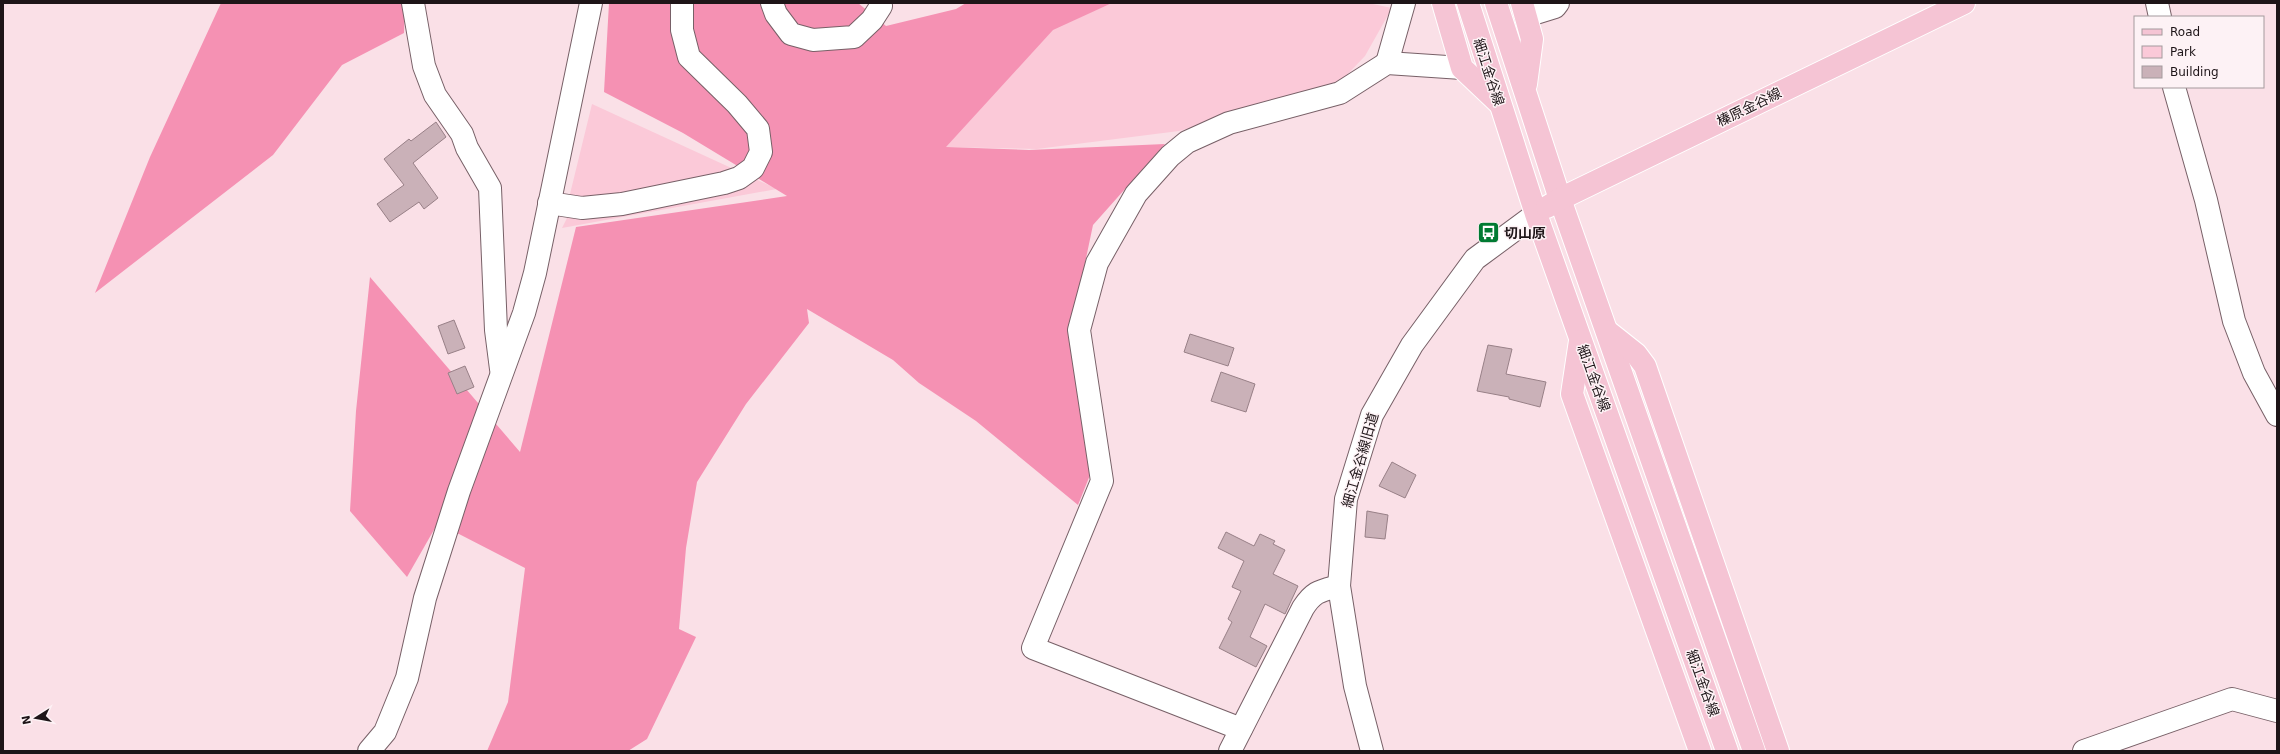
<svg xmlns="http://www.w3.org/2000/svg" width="2280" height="754" viewBox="0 0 2280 754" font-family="'DejaVu Sans','Noto Sans JP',sans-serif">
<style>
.green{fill:#fbc9d8}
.forest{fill:#f591b3}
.building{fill:#cab1b8;stroke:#988087}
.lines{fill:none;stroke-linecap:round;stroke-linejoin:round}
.minor-casing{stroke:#776067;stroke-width:24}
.major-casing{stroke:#fff;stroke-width:24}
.minor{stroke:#fff;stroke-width:22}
.major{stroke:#f5c4d4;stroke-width:22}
.labels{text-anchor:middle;stroke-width:3;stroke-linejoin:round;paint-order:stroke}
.street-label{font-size:14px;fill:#1e1518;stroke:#fdf2f5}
.poi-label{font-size:14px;font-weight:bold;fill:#1e1518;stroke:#fdf2f5;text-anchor:start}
</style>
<rect width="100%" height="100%" fill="#fae0e7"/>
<!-- green -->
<g class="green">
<polygon points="1112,3 1368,3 1392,8 1365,56 1340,82 1295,98 1179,131 1037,149 945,147 1053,29"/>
<polygon points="592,104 777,189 562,228 570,212 570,194"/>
</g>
<!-- forest -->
<g class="forest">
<polygon points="221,3 405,3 404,33 342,65 273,155 95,293 150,157"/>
<polygon points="609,3 858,3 886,26 956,9 966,3 1112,3 1053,30 946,147 1029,150 1165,144 1093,225 1073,320 1092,470 1078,505 976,421 919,383 893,360 807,309 809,323 746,404 697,482 686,548 679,629 696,637 647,739 628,751 487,751 508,702 525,568 459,534 435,528 407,577 350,511 356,411 370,277 520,452 576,227 787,196 683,133 604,92"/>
</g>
<!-- building -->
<g class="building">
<polygon points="436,122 446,137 413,163 438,198 424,209 419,202 390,222 377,204 404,185 384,159 409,139 411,141"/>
<polygon points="454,320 465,348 448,354 438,326"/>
<polygon points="1190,334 1234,348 1228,366 1184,352"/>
<polygon points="1488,345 1512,349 1506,374 1546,382 1540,407 1509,399 1509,397 1477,391"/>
<polygon points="465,366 474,387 457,394 448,373"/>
<polygon points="1221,372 1255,384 1246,412 1211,401"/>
<polygon points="1392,462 1416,475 1405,498 1379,486"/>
<polygon points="1367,511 1388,515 1385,539 1365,537"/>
<polygon points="1226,532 1254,546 1260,534 1275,541 1273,544 1285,550 1273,574 1298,586 1285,614 1265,604 1250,637 1267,646 1256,667 1219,648 1232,622 1228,619 1241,591 1232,587 1244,561 1218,548"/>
</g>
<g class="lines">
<defs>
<g id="minor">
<polyline points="413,3 424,66 435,95 462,134 467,148 490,188 496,330 501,369"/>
<polyline points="772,3 776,14 791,34 813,40 854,37 872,20 881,6 880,3"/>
<polyline points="2157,3 2160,17"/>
<polyline points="1526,16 1555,7 1558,3"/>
<polyline points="1387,63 1404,3"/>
<polyline points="2174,87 2206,200 2234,321 2254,373 2277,415"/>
<polyline points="549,203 582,208 622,204 724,183 739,178 753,168 761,152 758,129 737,104 689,57 682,30 682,3"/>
<polyline points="1241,729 1033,648 1102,481 1079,330 1097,263 1136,194 1170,156 1187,142 1229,123 1340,93 1387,63 1462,68"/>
<polyline points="369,751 385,732 407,678 425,598 459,491 524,313 535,273 591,3"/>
<path d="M1230 751 1303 608C1314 591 1320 591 1339 586"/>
<polyline points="1372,751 1355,686 1339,586 1346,499 1372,415 1412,345 1475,259 1536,214"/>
<polyline points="2084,751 2232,699 2277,711"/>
</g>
<g id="major">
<polyline points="1443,3 1462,68 1499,103"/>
<polyline points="1468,3 1536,214 1727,751"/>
<polyline points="1496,3 1560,199 1754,751"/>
<polyline points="1522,3 1532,39 1526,84"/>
<polyline points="1547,207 1560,199 1964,3"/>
<polyline points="1607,331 1636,354 1645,366 1778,751"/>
<polyline points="1580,341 1572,394 1700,751"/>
</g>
</defs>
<!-- minor casing -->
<use href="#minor" class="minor-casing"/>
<!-- major casing -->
<use href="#major" class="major-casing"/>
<!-- minor -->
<use href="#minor" class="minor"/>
<!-- major -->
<use href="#major" class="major"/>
</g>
<!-- icons -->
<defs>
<symbol id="bus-square" viewBox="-11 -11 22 22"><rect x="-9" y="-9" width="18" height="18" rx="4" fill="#007a32" stroke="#fdf2f5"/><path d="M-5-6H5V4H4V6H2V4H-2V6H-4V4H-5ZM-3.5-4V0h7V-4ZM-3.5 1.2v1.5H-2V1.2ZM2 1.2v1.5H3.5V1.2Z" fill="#fff"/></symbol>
</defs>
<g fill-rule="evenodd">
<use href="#bus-square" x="1476" y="220" width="25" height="25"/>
</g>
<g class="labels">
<!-- street labels -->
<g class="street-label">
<text transform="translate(1489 72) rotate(72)" y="5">細江金谷線</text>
<text transform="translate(1749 107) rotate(-26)" y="5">榛原金谷線</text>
<text transform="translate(1594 378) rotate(70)" y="5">細江金谷線</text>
<text transform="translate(1360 460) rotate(-74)" y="5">細江金谷線旧道</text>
<text transform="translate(1703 683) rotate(70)" y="5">細江金谷線</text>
</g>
<!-- poi labels -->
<g class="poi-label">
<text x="1504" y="238">切山原</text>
</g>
</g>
<!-- border -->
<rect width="2280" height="754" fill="none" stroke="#1e1518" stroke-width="8"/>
<!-- legend -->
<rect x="2134" y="16" width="130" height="72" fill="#fdf2f5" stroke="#a49a9d"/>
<rect x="2142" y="29" width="20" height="6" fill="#f5c4d4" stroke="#a49a9d"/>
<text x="2170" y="36" font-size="12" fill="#1e1518">Road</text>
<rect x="2142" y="46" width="20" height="12" fill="#fbc9d8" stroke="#a49a9d"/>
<text x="2170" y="56" font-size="12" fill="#1e1518">Park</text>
<rect x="2142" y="66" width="20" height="12" fill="#cab1b8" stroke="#a49a9d"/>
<text x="2170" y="76" font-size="12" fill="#1e1518">Building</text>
<!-- north arrow -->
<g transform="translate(36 718) rotate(259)" stroke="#fdf2f5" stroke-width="3" paint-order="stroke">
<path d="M0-3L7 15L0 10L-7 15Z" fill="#1e1518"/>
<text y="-6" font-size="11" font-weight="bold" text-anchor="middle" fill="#1e1518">N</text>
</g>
</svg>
